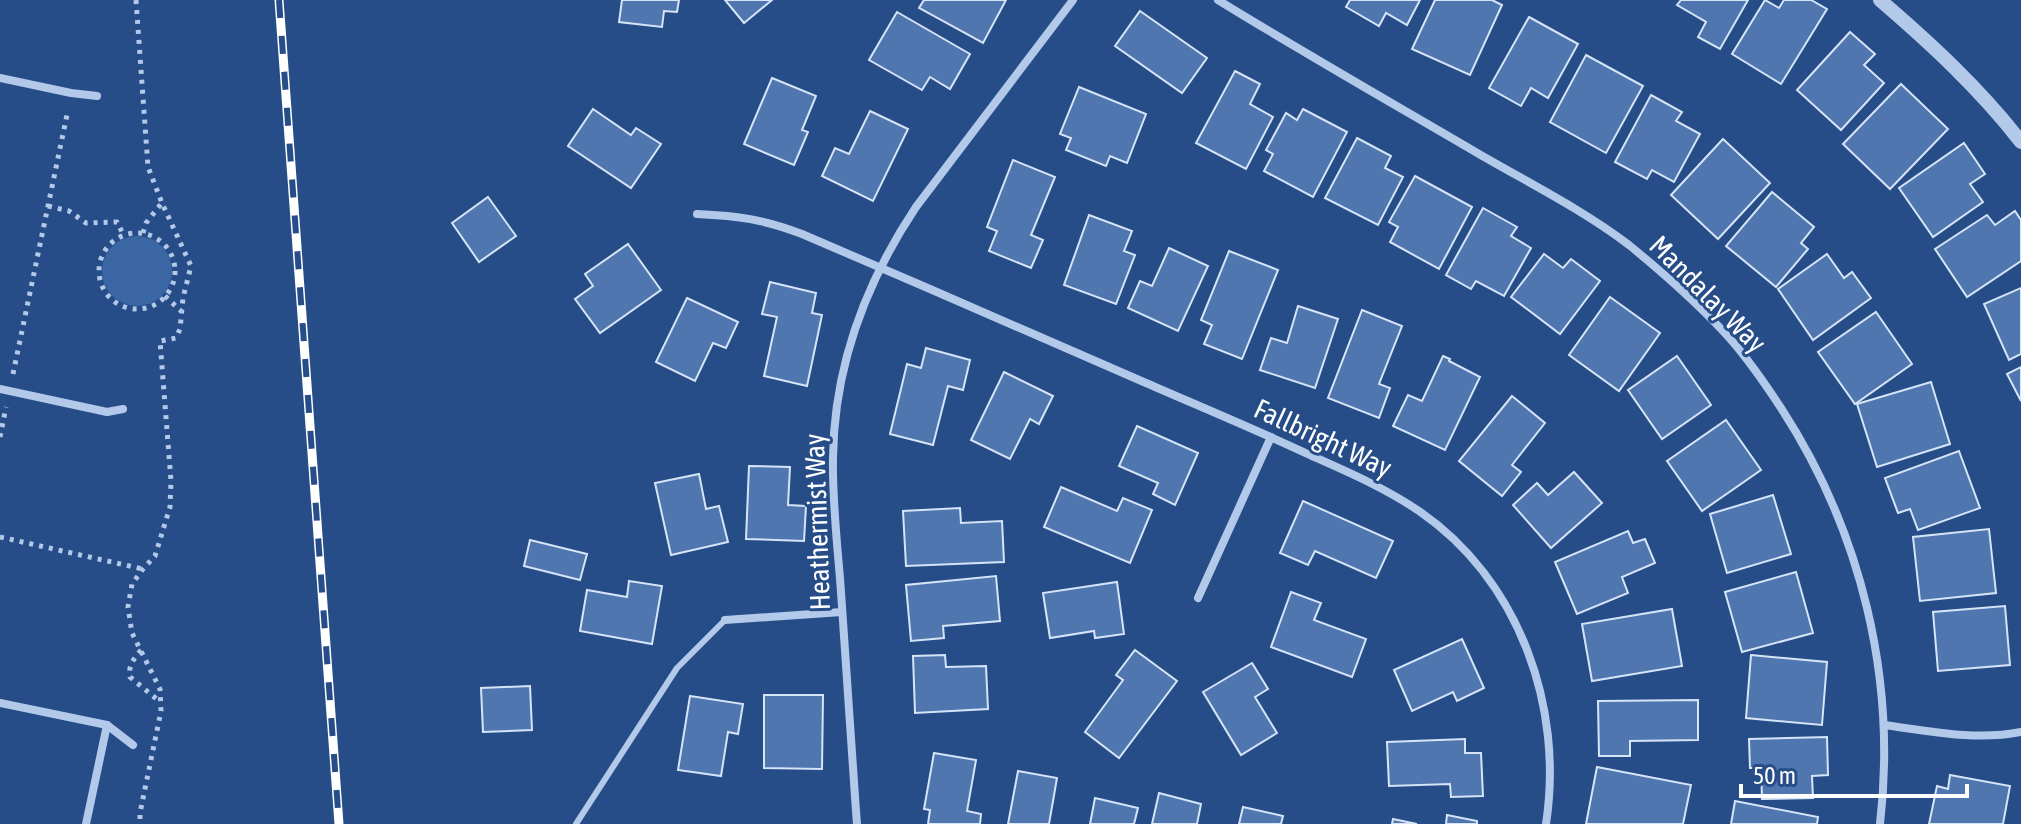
<svg xmlns="http://www.w3.org/2000/svg" width="2021" height="824" viewBox="0 0 2021 824" font-family="'Asap Condensed',sans-serif">
<style>
.green{fill:#3b66a4}
.building{fill:#4f76af;stroke:#d6e4f7;stroke-width:2}
.lines{fill:none;stroke-linecap:round;stroke-linejoin:round}
.path{stroke:#b2c9e9;stroke-width:5;stroke-dasharray:4 6;stroke-linecap:butt}
.service{stroke:#b2c9e9;stroke-width:6}
.minor{stroke:#b2c9e9;stroke-width:8}
.tertiary{stroke:#b2c9e9;stroke-width:14}
.rail-casing{stroke:#fff;stroke-width:9}
.rail{stroke:#264d87;stroke-width:6;stroke-dasharray:18;stroke-linecap:butt}
.labels{text-anchor:middle;stroke-width:6;stroke-linejoin:round;paint-order:stroke}
.street-label{font-size:28px;fill:#fff;stroke:#264d87}
</style>
<rect width="100%" height="100%" fill="#264d87"/>
<!-- green -->
<circle class="green" cx="137" cy="271" r="35"/>
<!-- building -->
<g class="building">
<polygon points="622,0 679,0 677,12 664,11 662,27 619,22"/>
<polygon points="725,0 772,0 744,23"/>
<polygon points="924,0 1006,0 983,43 919,8"/>
<polygon points="1350,0 1420,0 1407,25 1386,13 1379,26 1346,7"/>
<polygon points="1435,0 1492,0 1502,5 1470,75 1412,49"/>
<polygon points="1681,0 1748,0 1720,49 1698,37 1706,22 1677,5"/>
<polygon points="1765,0 1779,8 1784,0 1811,0 1827,9 1781,84 1732,54"/>
<polygon points="1140,11 1207,58 1182,93 1115,46"/>
<polygon points="897,12 970,54 950,89 930,77 922,90 869,60"/>
<polygon points="1529,17 1578,44 1548,98 1531,88 1521,106 1489,88"/>
<polygon points="1850,32 1875,54 1864,65 1884,83 1841,130 1797,90"/>
<polygon points="1586,55 1643,86 1606,153 1550,122"/>
<polygon points="1235,71 1260,84 1250,104 1273,117 1246,169 1196,143"/>
<polygon points="772,78 816,96 802,130 808,132 794,165 744,144"/>
<polygon points="1901,84 1948,129 1890,189 1843,144"/>
<polygon points="1079,87 1146,114 1127,163 1110,156 1106,166 1066,150 1071,138 1060,134"/>
<polygon points="1651,95 1682,112 1676,121 1700,134 1674,182 1652,170 1647,179 1615,162"/>
<polygon points="593,109 631,135 636,128 661,144 631,188 568,146"/>
<polygon points="1303,109 1347,132 1313,197 1264,171 1273,154 1266,150 1286,113 1297,120"/>
<polygon points="870,111 908,129 873,201 822,176 835,148 849,154"/>
<polygon points="1357,138 1391,156 1385,168 1403,177 1378,225 1325,198"/>
<polygon points="1723,139 1770,183 1718,239 1671,195"/>
<polygon points="1964,143 1985,174 1970,184 1983,202 1933,237 1899,188"/>
<polygon points="1013,160 1055,177 1031,235 1043,240 1031,268 989,251 997,231 987,227"/>
<polygon points="1415,176 1472,207 1439,269 1390,242 1398,227 1389,222"/>
<polygon points="1772,192 1814,227 1801,243 1808,249 1776,287 1726,246"/>
<polygon points="488,197 516,236 479,262 452,223"/>
<polygon points="1483,208 1517,227 1511,236 1531,248 1504,296 1476,281 1471,289 1446,275"/>
<polygon points="2015,211 2021,220 2021,261 1967,297 1935,249 1987,215 1995,225"/>
<polygon points="1089,215 1132,231 1124,251 1135,255 1116,304 1064,285"/>
<polygon points="628,244 661,290 600,333 575,299 593,286 585,274"/>
<polygon points="1169,248 1208,266 1178,331 1128,308 1140,281 1152,286"/>
<polygon points="1229,251 1278,270 1242,359 1204,344 1212,325 1201,320"/>
<polygon points="1544,254 1563,268 1571,259 1600,281 1560,334 1511,297"/>
<polygon points="1827,254 1844,278 1852,272 1871,298 1813,340 1778,289"/>
<polygon points="770,282 816,293 812,313 822,315 807,386 764,376 777,317 762,314"/>
<polygon points="2021,288 2021,354 2009,360 1984,304"/>
<polygon points="1610,297 1660,333 1619,391 1569,355"/>
<polygon points="687,298 738,322 726,348 713,343 695,381 656,362"/>
<polygon points="1298,306 1338,319 1315,388 1260,370 1271,338 1287,343"/>
<polygon points="1362,310 1402,326 1379,384 1390,388 1379,418 1328,398"/>
<polygon points="1876,312 1912,364 1855,404 1818,352"/>
<polygon points="926,348 970,360 963,390 948,386 933,445 890,434 907,364 921,368"/>
<polygon points="1443,356 1450,359 1449,361 1480,377 1445,450 1393,426 1408,395 1422,401"/>
<polygon points="1677,356 1711,405 1662,439 1628,390"/>
<polygon points="2021,367 2021,401 2007,374"/>
<polygon points="1004,372 1053,396 1039,424 1030,419 1010,459 971,440"/>
<polygon points="1931,382 1950,444 1877,467 1857,404"/>
<polygon points="1512,396 1545,423 1512,465 1521,472 1502,496 1459,461"/>
<polygon points="1726,420 1761,470 1702,511 1667,461"/>
<polygon points="1137,426 1198,453 1175,505 1153,494 1158,483 1119,466"/>
<polygon points="1959,451 1980,508 1918,530 1910,509 1898,513 1885,478"/>
<polygon points="749,466 790,467 788,505 806,506 804,541 746,539"/>
<polygon points="1574,472 1602,503 1551,548 1513,505 1537,483 1548,495"/>
<polygon points="699,474 706,509 719,506 728,542 671,555 655,483"/>
<polygon points="1061,487 1117,511 1123,498 1152,510 1130,563 1044,527"/>
<polygon points="1773,495 1791,554 1727,573 1710,514"/>
<polygon points="1303,501 1393,541 1376,578 1315,551 1308,565 1280,553"/>
<polygon points="960,508 961,523 1002,521 1004,562 906,566 903,511"/>
<polygon points="1989,529 1996,593 1920,601 1913,537"/>
<polygon points="1628,531 1633,543 1645,539 1655,563 1622,577 1628,593 1577,614 1555,562"/>
<polygon points="530,540 587,554 580,580 524,566"/>
<polygon points="1796,572 1813,633 1742,652 1725,592"/>
<polygon points="996,576 1000,621 943,626 944,638 911,641 906,585"/>
<polygon points="629,581 662,586 652,644 580,631 587,590 627,597"/>
<polygon points="1117,582 1124,634 1095,638 1094,631 1050,638 1043,593"/>
<polygon points="1291,592 1321,603 1314,620 1366,639 1352,677 1271,647"/>
<polygon points="2005,606 2010,665 1938,671 1933,612"/>
<polygon points="1672,609 1682,666 1592,681 1582,624"/>
<polygon points="1462,639 1484,688 1457,701 1453,692 1412,711 1394,670"/>
<polygon points="1135,650 1177,681 1119,758 1085,732 1123,680 1116,675"/>
<polygon points="945,655 946,667 986,666 988,709 915,713 913,656"/>
<polygon points="1751,655 1827,662 1822,725 1746,718"/>
<polygon points="1252,663 1268,689 1255,697 1277,733 1241,755 1203,692"/>
<polygon points="530,686 532,730 483,732 481,688"/>
<polygon points="764,695 823,695 822,769 764,768"/>
<polygon points="690,696 743,704 738,734 728,732 721,776 678,770"/>
<polygon points="1698,700 1698,740 1630,741 1630,756 1599,756 1598,701"/>
<polygon points="1827,737 1828,775 1812,776 1813,798 1762,799 1761,768 1750,768 1749,739"/>
<polygon points="1465,739 1465,753 1481,753 1483,796 1451,797 1450,784 1389,786 1387,742"/>
<polygon points="934,753 976,760 967,811 981,814 980,824 928,824 930,810 924,809"/>
<polygon points="1597,767 1691,785 1683,824 1586,824"/>
<polygon points="1018,771 1057,778 1049,824 1008,824"/>
<polygon points="1950,775 2010,786 2003,824 1929,824 1937,786 1948,789"/>
<polygon points="1159,793 1201,804 1197,824 1152,824"/>
<polygon points="1095,798 1138,808 1134,824 1090,824"/>
<polygon points="1735,801 1818,817 1817,824 1731,824"/>
<polygon points="1243,807 1283,816 1281,824 1239,824"/>
<polygon points="1447,815 1477,821 1477,824 1446,824"/>
<polygon points="1393,819 1417,824 1392,824"/>
</g>
<g class="lines">
<!-- path -->
<g class="path">
<polyline points="136,0 148,167 162,203 191,266 183,298 180,329 176,338 160,341 171,481 170,507 155,556 143,569 132,584 128,607 132,633 160,689 161,711 140,813 140,824"/>
<polyline points="48,206 69,211 86,223 117,222 123,234"/>
<circle cx="137" cy="271" r="38"/>
<polyline points="143,233 146,223 161,204"/>
<polyline points="165,296 181,311"/>
<polyline points="13,374 68,110"/>
<polyline points="0,437 6,407"/>
<polyline points="0,537 143,569"/>
<path d="M141 650C134 659 128 665 130 677L159 701"/>
</g>
<!-- service -->
<polyline class="service" points="576,824 677,668 725,620"/>
<!-- minor -->
<g class="minor">
<path d="M1218 0C1304 53 1392 103 1479 154 1529 183 1583 210 1629 245 1662 272 1694 300 1723 331 1745 354 1764 382 1781 408 1861 531 1897 678 1880 824"/>
<polyline points="0,78 71,93 97,96"/>
<path d="M697 214C738 216 763 219 802 234 917 283 1031 333 1146 383 1201 407 1257 430 1312 456 1348 472 1385 488 1419 511 1519 580 1564 706 1546 824"/>
<polyline points="0,389 107,412 123,409"/>
<polyline points="1198,598 1271,437"/>
<polyline points="725,620 842,612"/>
<polyline points="0,703 107,725 133,745"/>
<path d="M1884 725C1929 731 1976 741 2021 732"/>
<polyline points="86,824 107,725"/>
<path d="M857 824C851 747 846 670 841 592 838 549 832 502 833 458 834 367 866 282 916 207L1073 0"/>
</g>
<!-- tertiary -->
<path class="tertiary" d="M1880 0C1930 43 1980 89 2021 142"/>
<defs>
<polyline id="rail" points="279,0 339,824"/>
</defs>
<!-- rail casing -->
<use href="#rail" class="rail-casing"/>
<!-- rail -->
<use href="#rail" class="rail"/>
</g>
<g class="labels">
<!-- street labels -->
<g class="street-label">
<text transform="translate(1708 294) rotate(45)" y="10">Mandalay Way</text>
<text transform="translate(1323 438) rotate(25)" y="10">Fallbright Way</text>
<text transform="translate(817 522) rotate(-92)" y="10">Heathermist Way</text>
</g>
</g>
<!-- scale -->
<path d="M1741 784v12h226v-12" fill="none" stroke="#ffffff" stroke-width="4"/>
<text x="1753" y="784" font-size="24" fill="#ffffff" stroke="#264d87" stroke-width="6" paint-order="stroke">50 m</text>
</svg>
